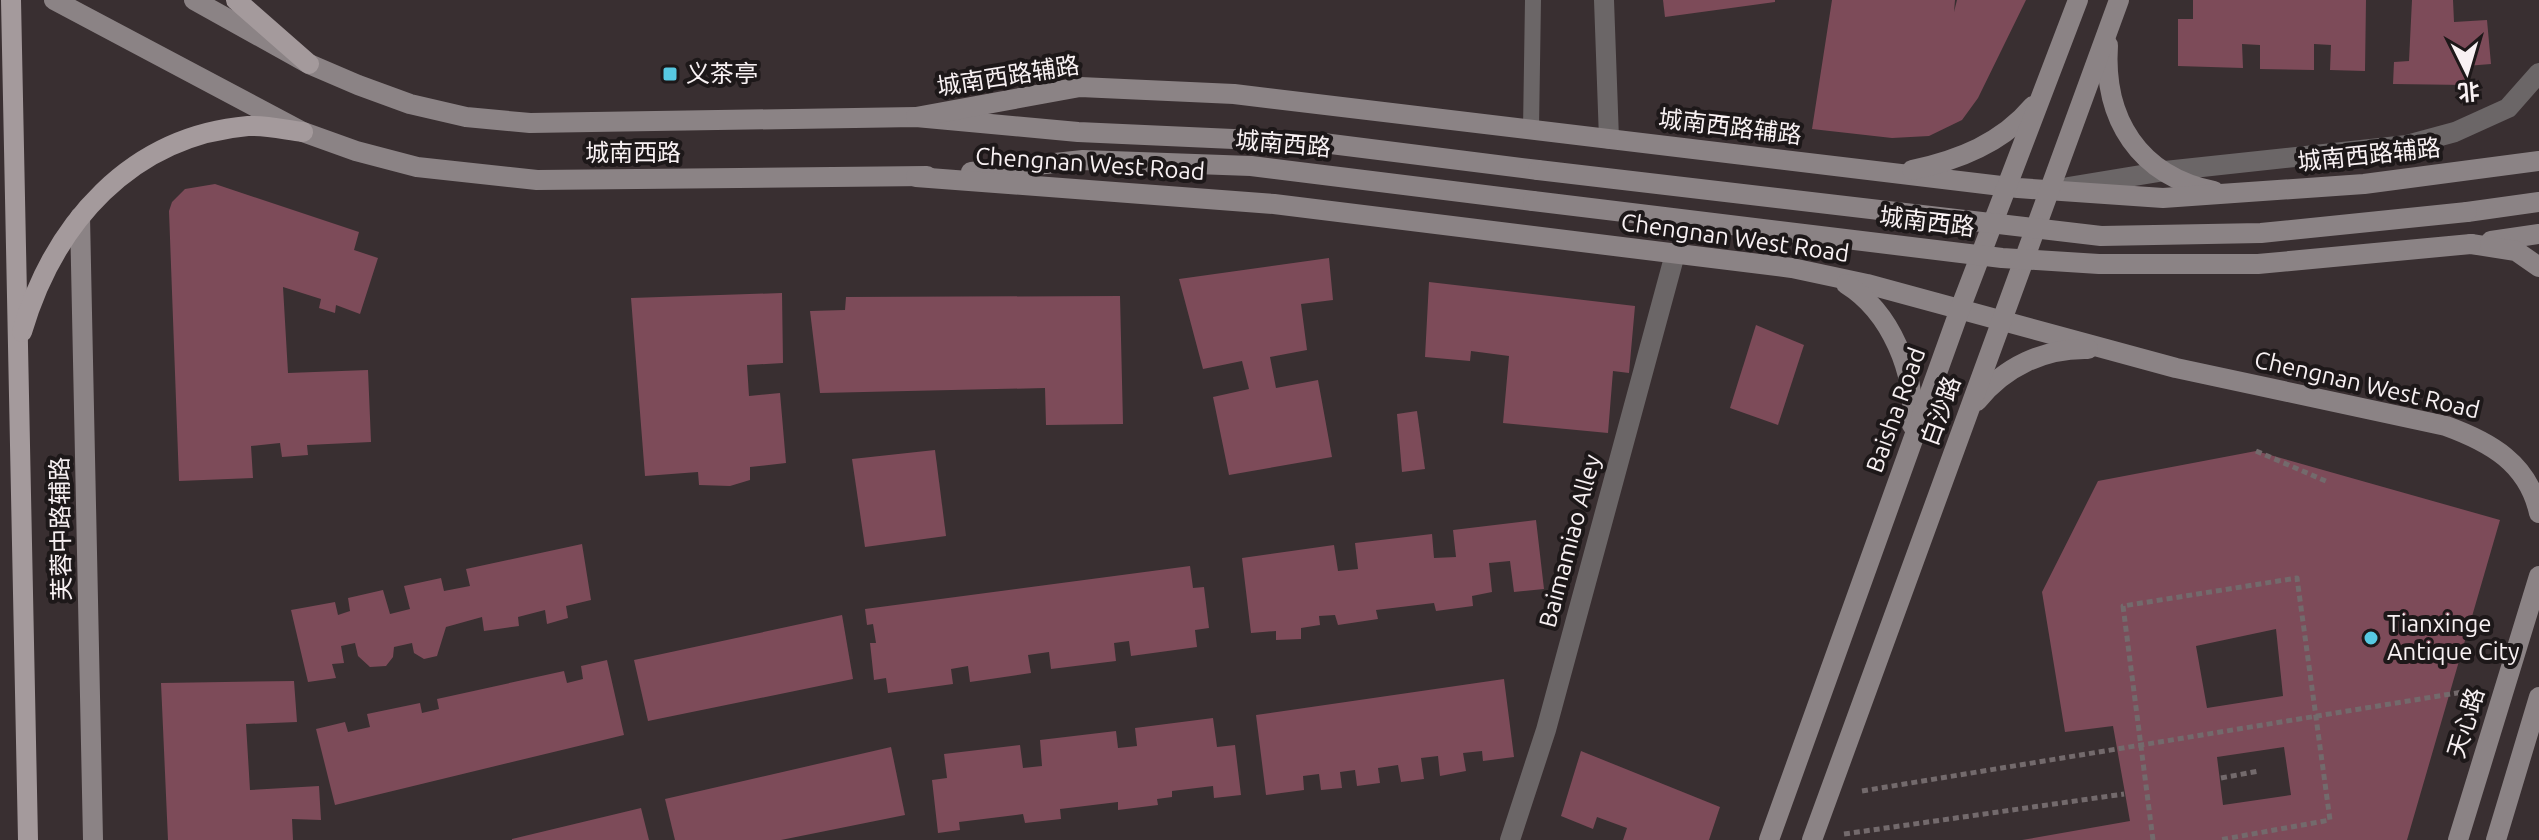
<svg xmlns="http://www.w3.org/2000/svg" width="2539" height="840" viewBox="0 0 2539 840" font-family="Ubuntu,'Noto Sans SC',sans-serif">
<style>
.building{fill:#7d4b59;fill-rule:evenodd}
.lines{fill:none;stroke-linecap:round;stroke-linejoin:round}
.path{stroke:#736a6c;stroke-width:5;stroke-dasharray:6 4;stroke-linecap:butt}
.lane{stroke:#6b6667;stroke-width:16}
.street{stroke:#6b6667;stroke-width:20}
.secondary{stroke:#8b8385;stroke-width:20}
.primary{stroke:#a49a9c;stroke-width:20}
.secondary-bridge{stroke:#8b8385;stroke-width:20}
.poi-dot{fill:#57c9e2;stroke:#1d1819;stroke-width:3}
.labels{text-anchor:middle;stroke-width:8;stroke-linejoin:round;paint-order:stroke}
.poi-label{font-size:24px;fill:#f8f1f3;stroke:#1d1819;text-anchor:start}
.street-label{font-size:24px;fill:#f8f1f3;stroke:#1d1819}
</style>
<rect width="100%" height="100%" fill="#392f31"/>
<!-- building -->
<g class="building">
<polygon points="1663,0 1775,0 1775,2 1665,17"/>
<polygon points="1832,0 1955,0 1954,12 1957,0 2026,0 1978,98 1962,120 1929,136 1892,138 1812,129"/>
<polygon points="2193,0 2366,0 2365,71 2330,70 2331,45 2314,44 2314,70 2260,69 2260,45 2242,44 2243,68 2178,66 2178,19 2193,19"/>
<polygon points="2412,0 2453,0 2454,22 2487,20 2491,64 2466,66 2466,85 2393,84 2394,62 2409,61"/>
<polygon points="215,184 359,232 354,250 378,258 360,314 336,305 335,313 319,308 321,299 283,287 288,373 368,370 371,442 307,445 308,455 282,457 280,443 251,446 253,478 179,481 169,211 172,202 185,189"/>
<polygon points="1329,258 1333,300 1301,304 1307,350 1270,357 1276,388 1318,380 1332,457 1229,475 1213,397 1249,389 1242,361 1203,369 1179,279"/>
<polygon points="1429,282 1635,306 1629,373 1613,371 1608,433 1503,423 1509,356 1471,351 1470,361 1425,357"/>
<polygon points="782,293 783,363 747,365 749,396 780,393 786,463 750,467 750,480 730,486 699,485 698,472 645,476 631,298"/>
<polygon points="1120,296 1123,424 1046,425 1045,388 820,393 810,311 845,310 846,297"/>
<polygon points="1756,325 1804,345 1778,425 1730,408"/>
<polygon points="1417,411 1425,469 1402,472 1397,414"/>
<polygon points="935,450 946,536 865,547 852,459"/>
<path d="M2256 451 2500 520 2407 840H2022L2130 821 2113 726 2065 732 2042 592 2098 481ZM2276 629 2283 696 2207 708 2196 646ZM2284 747 2291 795 2223 805 2217 757Z"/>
<polygon points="1536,520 1544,589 1514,592 1510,561 1489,563 1492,592 1472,596 1473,606 1436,611 1434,603 1376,610 1378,619 1338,625 1335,615 1319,616 1320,625 1301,628 1301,639 1276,640 1276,631 1251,633 1242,558 1334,545 1338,571 1358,569 1355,543 1432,534 1434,558 1456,557 1453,530"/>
<polygon points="582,544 591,600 566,606 568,618 547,624 545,610 518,617 519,626 484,631 482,617 446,627 437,656 424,659 414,653 412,643 394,647 393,657 386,666 370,667 358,656 355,643 341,646 344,663 332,664 336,678 308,682 291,610 335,602 338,615 350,611 348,598 383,590 390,614 410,609 404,586 441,578 444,591 470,586 466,569"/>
<polygon points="1190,566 1193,588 1204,587 1209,628 1195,630 1197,647 1131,656 1129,641 1114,643 1116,661 1051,669 1049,652 1028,655 1031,673 970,682 968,666 951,669 953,684 888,693 886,678 874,680 870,643 876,643 873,624 867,625 865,609"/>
<polygon points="842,615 853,679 648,721 634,660"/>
<polygon points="607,660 624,735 335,805 316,729 345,722 348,732 370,727 367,714 420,703 422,713 439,709 437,699 564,671 567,683 583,679 581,666"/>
<polygon points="1504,679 1514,757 1483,761 1482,751 1463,753 1466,771 1440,776 1438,756 1421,758 1424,779 1401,782 1398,765 1378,768 1380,783 1357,786 1355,770 1340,772 1342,788 1321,790 1319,774 1303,776 1304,790 1266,795 1256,715"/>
<polygon points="294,681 297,722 246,724 250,790 319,786 321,820 292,819 293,840 168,840 161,683"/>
<polygon points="1213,718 1217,747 1235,745 1241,795 1214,798 1213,786 1172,791 1172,797 1157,799 1158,805 1118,810 1118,802 1060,809 1061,819 1025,823 1023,814 959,822 960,830 938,833 932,780 947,778 944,754 1020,745 1023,768 1042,766 1040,740 1116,731 1118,748 1137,746 1135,728"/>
<polygon points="891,747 905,815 781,840 675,840 665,799"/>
<polygon points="1581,751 1720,807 1709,840 1623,840 1627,828 1597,817 1593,829 1561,816"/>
<polygon points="641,808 649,840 512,840 512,839"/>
</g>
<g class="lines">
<!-- path -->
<g class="path">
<polyline points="2256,451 2328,482"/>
<polyline points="2221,778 2259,771"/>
<polyline points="1862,791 2475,690"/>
<polyline points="1844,834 2124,794"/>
<polyline points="2153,840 2123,606 2297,578 2330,820 2219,840"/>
</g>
<!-- lane -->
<polyline class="lane" points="1531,129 1533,0"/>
<!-- street -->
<g class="street">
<polyline points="1604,0 1609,139"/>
<polyline points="2068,187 2165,171 2407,145 2455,132 2508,108 2539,73"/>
<polyline points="1510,840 1546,730 1675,254"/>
</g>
<!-- secondary -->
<g class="secondary">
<polyline points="54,0 303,132 356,151 417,167 537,180 927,176"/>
<polyline points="194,0 309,64 358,85 410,104 466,117 530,123 916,117 1078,132 1323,143 1538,170"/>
<path d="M2108 45C2103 119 2139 176 2214 191"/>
<polyline points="916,117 1080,87 1234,94 2018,188 2163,198 2364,184 2539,161"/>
<path d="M1912 170C1959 160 2002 143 2033 106"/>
<polyline points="971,172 1083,160 1251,166 1533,201"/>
<path d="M916 177 1274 204 1792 268 1867 284 2176 368 2446 426C2490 442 2528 463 2539 513"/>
<polyline points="2467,212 2539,202"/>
<polyline points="80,217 93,840"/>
<polyline points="2491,241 2539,234"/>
<polyline points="2471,244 2516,251 2539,267"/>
<path d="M1846 284C1891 312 1916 373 1912 425"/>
<path d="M1977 401C2004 367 2044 348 2088 349"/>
<polyline points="1769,840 1960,309 2078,0"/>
<polyline points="1812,840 2119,0"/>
<polyline points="2458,840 2539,576"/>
<polyline points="2496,840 2539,697"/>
</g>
<!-- primary -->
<g class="primary">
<polyline points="11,0 28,840"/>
<polyline points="236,0 309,64"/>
<path d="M22 332C54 223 131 136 248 126 266 125 286 130 303 132"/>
</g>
<!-- secondary-bridge -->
<g class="secondary-bridge">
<polyline points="1538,170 2101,236 2261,233 2467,212"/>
<polyline points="1533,201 2002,258 2099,264 2258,264 2471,244"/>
</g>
</g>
<!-- markers -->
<g class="poi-dot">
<rect x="662" y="66" width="16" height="16" rx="4"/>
<circle cx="2371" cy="638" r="8"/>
</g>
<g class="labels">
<!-- poi labels -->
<g class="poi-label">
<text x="686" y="82">义茶亭</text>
<text x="2387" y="632">Tianxinge<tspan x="2387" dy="28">Antique City</tspan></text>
</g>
<!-- street labels -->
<g class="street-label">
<text transform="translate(1008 76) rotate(-9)" y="8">城南西路辅路</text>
<text transform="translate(1730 127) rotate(7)" y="8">城南西路辅路</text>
<text transform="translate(1283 144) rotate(5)" y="8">城南西路</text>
<text x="633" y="161">城南西路</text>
<text transform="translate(2369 155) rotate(-6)" y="8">城南西路辅路</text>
<text transform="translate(1090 164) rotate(4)" y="8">Chengnan West Road</text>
<text transform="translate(1927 222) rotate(7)" y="8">城南西路</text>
<text transform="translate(1735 238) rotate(8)" y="8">Chengnan West Road</text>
<text transform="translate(2367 385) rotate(13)" y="8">Chengnan West Road</text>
<text transform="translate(1896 410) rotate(-70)" y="8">Baisha Road</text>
<text transform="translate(1941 411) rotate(-70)" y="8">白沙路</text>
<text transform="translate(61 529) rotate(-91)" y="8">芙蓉中路辅路</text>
<text transform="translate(1570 541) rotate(-75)" y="8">Baimamiao Alley</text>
<text transform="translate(2466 723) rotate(-73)" y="8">天心路</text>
</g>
</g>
<!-- north arrow -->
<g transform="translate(2467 72) rotate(175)" stroke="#1d1819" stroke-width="6" paint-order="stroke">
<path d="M0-6L14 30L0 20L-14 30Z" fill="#f8f1f3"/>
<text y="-12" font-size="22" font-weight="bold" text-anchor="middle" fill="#f8f1f3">北</text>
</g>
</svg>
